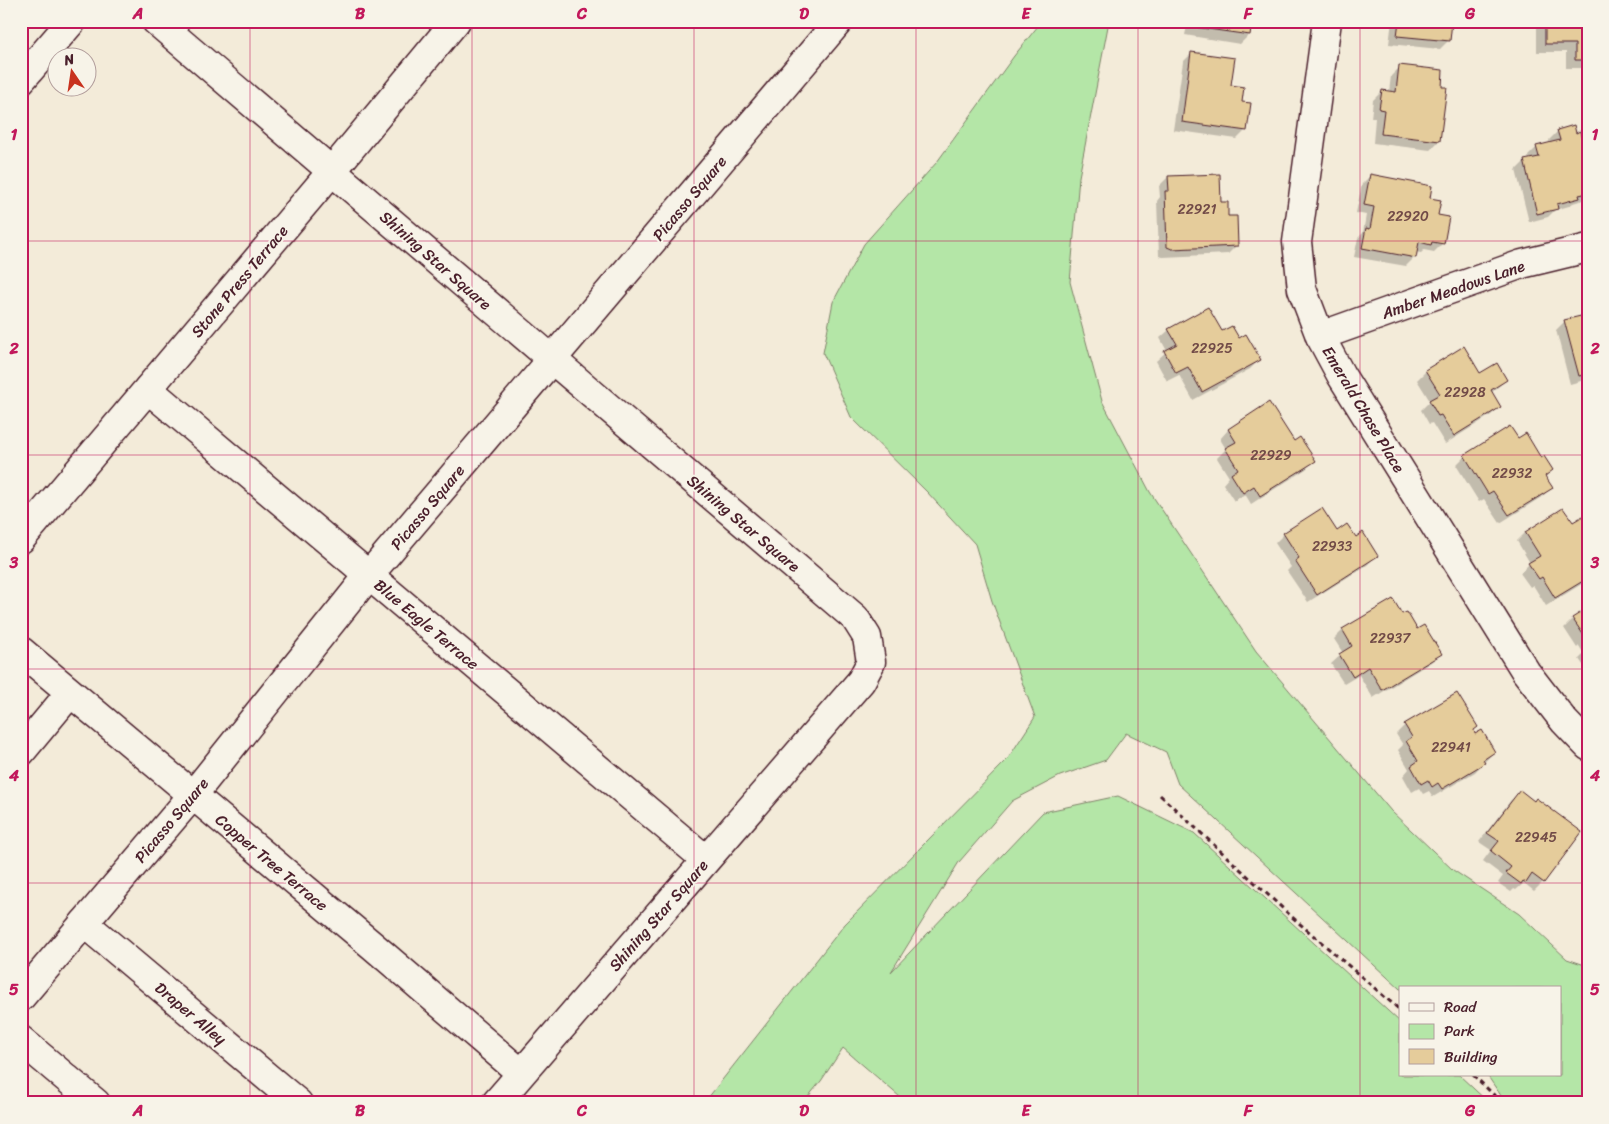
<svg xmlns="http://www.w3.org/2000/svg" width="1609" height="1124" viewBox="0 0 1609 1124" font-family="Sriracha,sans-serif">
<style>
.green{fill:#b4e6a7;stroke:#7f8269}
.shadow{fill:#0003}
.building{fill:#e5cc9b;stroke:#4a1f2b}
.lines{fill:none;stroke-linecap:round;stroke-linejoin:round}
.minor-casing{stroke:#4a1f2b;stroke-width:31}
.path{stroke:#4a1f2b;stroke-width:3;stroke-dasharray:5 4;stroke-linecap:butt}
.minor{stroke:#f7f3e8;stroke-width:28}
.grid{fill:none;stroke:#c2185b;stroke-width:1;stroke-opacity:0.55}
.labels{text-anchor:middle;stroke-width:4;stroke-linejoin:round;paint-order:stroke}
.number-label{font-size:14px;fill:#714a47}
.street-label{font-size:16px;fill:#4a1f2b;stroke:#f7f3e8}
.neatline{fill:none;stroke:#c2185b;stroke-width:2}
.grid-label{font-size:16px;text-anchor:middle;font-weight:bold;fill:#c2185b}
</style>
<rect width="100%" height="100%" fill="#f3ebd9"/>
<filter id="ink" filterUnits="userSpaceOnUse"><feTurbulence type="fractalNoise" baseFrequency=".02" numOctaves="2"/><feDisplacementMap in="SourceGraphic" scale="10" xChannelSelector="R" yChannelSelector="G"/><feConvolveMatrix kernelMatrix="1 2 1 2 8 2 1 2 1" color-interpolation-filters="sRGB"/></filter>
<g filter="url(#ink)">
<!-- green -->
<polygon class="green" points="1042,21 1109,21 1079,177 1070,282 1102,401 1150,492 1256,651 1391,811 1453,870 1519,914 1567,959 1588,966 1588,1103 1506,1103 1487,1075 1560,1075 1560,988 1400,989 1178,784 1166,752 1126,733 1106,760 1060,776 1012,801 959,862 891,972 1043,812 1118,796 1194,833 1400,1022 1400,1075 1459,1075 1489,1103 907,1103 843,1048 821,1081 803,1103 704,1103 845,924 1007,760 1035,717 992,601 975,544 927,492 851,417 823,353 833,302 864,244 937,162 1014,56"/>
<!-- shadow -->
<g class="shadow">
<polygon points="1188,21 1256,21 1251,24 1249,35 1240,44 1185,35"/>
<polygon points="1392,21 1451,21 1449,40 1440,49 1389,44"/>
<polygon points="1537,21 1588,21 1588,63 1583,68 1566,68 1566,52 1537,52"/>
<polygon points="1192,53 1240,103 1245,131 1237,139 1173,130 1183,62"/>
<polygon points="1400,67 1440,88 1445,88 1439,141 1430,150 1373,143 1375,118 1371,118 1373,100 1382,91 1389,92 1391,76"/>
<polygon points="1558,131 1575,134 1581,141 1588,139 1588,197 1586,199 1573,203 1569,206 1555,210 1548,217 1529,222 1516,170 1525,161 1529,160 1528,156 1537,147 1550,144 1549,140"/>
<polygon points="1370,176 1428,199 1443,243 1434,252 1424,250 1421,253 1416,252 1414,258 1406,266 1354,257 1358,238 1363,233 1366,215 1356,213 1362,184"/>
<polygon points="1168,177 1220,204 1227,217 1236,246 1228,254 1163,257 1159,256 1157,201 1160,197 1159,186"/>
<polygon points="1588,313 1588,379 1570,384 1556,330 1565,321 1582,317"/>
<polygon points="1169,330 1221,333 1238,340 1259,360 1250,369 1193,400 1179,375 1167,381 1156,361 1167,351 1160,338"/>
<polygon points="1463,348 1480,375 1506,380 1491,393 1500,407 1491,415 1445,444 1432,423 1429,424 1421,410 1430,401 1417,380 1426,371"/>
<polygon points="1269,404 1294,443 1314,460 1306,469 1251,504 1245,494 1234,501 1223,484 1229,477 1217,458 1226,449 1220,439 1228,430"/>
<polygon points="1510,428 1517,440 1552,470 1545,477 1551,487 1543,496 1500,523 1484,499 1479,502 1456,465 1465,456"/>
<polygon points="1588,514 1588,580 1546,606 1533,585 1530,587 1520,573 1530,563 1517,541 1525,533 1572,524"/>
<polygon points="1337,533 1356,539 1376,556 1367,565 1308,602 1287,571 1291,567 1275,543 1284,534"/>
<polygon points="1588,609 1588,672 1579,659 1584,654 1579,646 1577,648 1564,628 1573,619"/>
<polygon points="1402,616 1440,654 1431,662 1373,698 1359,675 1344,684 1331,664 1343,653 1334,639 1343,630"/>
<polygon points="1405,725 1473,731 1475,736 1494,752 1475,772 1433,797 1429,791 1423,794 1419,788 1412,792 1403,776 1409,769 1398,750 1403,745 1396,734"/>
<polygon points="1520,792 1543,882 1534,891 1524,883 1516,890 1514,889 1511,892 1498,883 1503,876 1483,861 1491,850 1479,842 1511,800"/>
</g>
<!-- building -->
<g class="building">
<polygon points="1194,21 1252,21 1250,35 1194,27"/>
<polygon points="1399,21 1452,21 1450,41 1397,36"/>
<polygon points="1545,21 1588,21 1588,60 1575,60 1575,44 1545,44"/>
<polygon points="1191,52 1235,58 1231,85 1244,87 1242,102 1251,103 1247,131 1182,122"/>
<polygon points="1399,65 1443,70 1442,87 1447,87 1440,141 1381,134 1384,110 1379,109 1382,90 1396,92"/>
<polygon points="1574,125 1576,133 1580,131 1582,140 1588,138 1588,193 1579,195 1580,198 1557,204 1558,209 1537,214 1524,160 1539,157 1536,146 1560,140 1557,130"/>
<polygon points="1220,174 1221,202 1228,202 1228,216 1237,216 1238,246 1172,249 1167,247 1165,191 1169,191 1168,176"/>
<polygon points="1370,174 1432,186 1430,198 1441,200 1438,215 1449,217 1444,244 1432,242 1431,245 1419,242 1416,258 1362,248 1366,228 1370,229 1374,207 1364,205"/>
<polygon points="1208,307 1222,331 1232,326 1239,338 1246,334 1261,360 1202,392 1188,367 1176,373 1164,351 1177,344 1168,329"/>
<polygon points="1588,312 1588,374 1579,376 1564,320 1585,315 1585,313"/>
<polygon points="1464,346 1480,373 1497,363 1507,380 1491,390 1501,407 1454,436 1441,415 1438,416 1429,400 1440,394 1425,370"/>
<polygon points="1269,402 1294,441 1300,437 1316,461 1260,496 1254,486 1243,493 1231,474 1238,469 1225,448 1236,442 1228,429"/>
<polygon points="1510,426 1518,438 1526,433 1541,458 1544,456 1553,470 1545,476 1553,488 1509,515 1493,491 1488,494 1464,455"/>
<polygon points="1322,508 1337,531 1347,524 1356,537 1363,532 1378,556 1317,595 1295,561 1299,558 1283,533"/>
<polygon points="1563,508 1573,522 1588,513 1588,578 1555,598 1542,577 1539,579 1528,563 1540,556 1525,532"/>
<polygon points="1393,599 1402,614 1407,612 1417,629 1424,625 1442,654 1382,690 1368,667 1353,677 1339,654 1352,646 1342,629"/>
<polygon points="1588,608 1588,639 1587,640 1572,618"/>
<polygon points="1457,693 1478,727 1474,730 1475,734 1482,730 1495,752 1483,760 1485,763 1442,789 1438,783 1432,787 1428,780 1421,784 1411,766 1418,761 1406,741 1412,737 1404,724"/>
<polygon points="1520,790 1534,801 1536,798 1582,832 1544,883 1532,874 1526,883 1523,881 1521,884 1506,873 1511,867 1491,851 1499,841 1487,833"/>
</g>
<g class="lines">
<defs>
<g id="minor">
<polyline points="156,21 855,618 867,637 871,662 861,681 496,1103"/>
<polyline points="1327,21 1297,242 1302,289 1320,336 1341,375 1526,672 1564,721 1588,746"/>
<polyline points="21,80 72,21"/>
<polyline points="1320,336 1522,264 1588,248"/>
<polyline points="148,389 705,859"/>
<polyline points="21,539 332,171 456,21"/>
<polyline points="21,651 373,946 521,1073"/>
<polyline points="21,752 70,693"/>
<polyline points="84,923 298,1103"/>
<polyline points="21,997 192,796 369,575 839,21"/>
<polyline points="21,1040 96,1103"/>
</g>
</defs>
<!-- minor casing -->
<use href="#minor" class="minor-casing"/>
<!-- path -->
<g class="path">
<polyline points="1160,795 1292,917 1400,1010"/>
<polyline points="1473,1075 1493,1094 1500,1103"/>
</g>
<!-- minor -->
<use href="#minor" class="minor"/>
</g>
</g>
<!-- grid -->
<path class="grid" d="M250 21V1103M472 21V1103M694 21V1103M916 21V1103M1138 21V1103M1360 21V1103M21 241H1588M21 455H1588M21 669H1588M21 883H1588"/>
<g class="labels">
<!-- number labels -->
<g class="number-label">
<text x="1197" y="214">22921</text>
<text x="1408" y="221">22920</text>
<text x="1212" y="353">22925</text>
<text x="1465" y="397">22928</text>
<text x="1271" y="460">22929</text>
<text x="1512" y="478">22932</text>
<text x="1332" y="551">22933</text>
<text x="1390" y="643">22937</text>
<text x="1451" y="752">22941</text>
<text x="1536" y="842">22945</text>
</g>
<!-- street labels -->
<g class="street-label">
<text transform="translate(689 198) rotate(-50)" y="6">Picasso Square</text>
<text transform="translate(436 260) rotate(41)" y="6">Shining Star Square</text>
<text transform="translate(239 281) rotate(-50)" y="6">Stone Press Terrace</text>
<text transform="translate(1453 289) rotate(-19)" y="6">Amber Meadows Lane</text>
<text transform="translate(1364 409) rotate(59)" y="6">Emerald Chase Place</text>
<text transform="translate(427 507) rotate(-50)" y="6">Picasso Square</text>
<text transform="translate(744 523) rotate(40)" y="6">Shining Star Square</text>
<text transform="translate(427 624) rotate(40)" y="6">Blue Eagle Terrace</text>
<text transform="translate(171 820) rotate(-50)" y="6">Picasso Square</text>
<text transform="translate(272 862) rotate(40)" y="6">Copper Tree Terrace</text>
<text transform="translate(658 915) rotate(-49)" y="6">Shining Star Square</text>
<text transform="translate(191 1013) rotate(40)" y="6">Draper Alley</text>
</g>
</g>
<!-- margin -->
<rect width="1609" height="1124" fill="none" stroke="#f7f3e8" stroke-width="55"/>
<!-- legend -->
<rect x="1399" y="986" width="162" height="90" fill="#f7f3e8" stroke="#b29e9c"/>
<rect x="1409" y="1003" width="25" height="8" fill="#f7f3e8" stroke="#b29e9c"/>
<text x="1444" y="1012" font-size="15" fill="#4a1f2b">Road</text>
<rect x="1409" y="1024" width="25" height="15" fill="#b4e6a7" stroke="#b29e9c"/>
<text x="1444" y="1036" font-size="15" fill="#4a1f2b">Park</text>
<rect x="1409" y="1049" width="25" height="15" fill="#e5cc9b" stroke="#b29e9c"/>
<text x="1444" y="1062" font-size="15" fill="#4a1f2b">Building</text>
<!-- north arrow -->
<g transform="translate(72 72) rotate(347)"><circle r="24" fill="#f7f3e8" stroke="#b29e9c"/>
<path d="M0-4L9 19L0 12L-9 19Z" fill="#c8321e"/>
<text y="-8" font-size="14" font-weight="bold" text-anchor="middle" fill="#4a1f2b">N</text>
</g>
<rect x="28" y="28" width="1554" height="1068" class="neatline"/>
<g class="grid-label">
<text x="138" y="19">A</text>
<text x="360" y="19">B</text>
<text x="582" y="19">C</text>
<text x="804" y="19">D</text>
<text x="1026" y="19">E</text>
<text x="1248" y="19">F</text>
<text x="1470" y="19">G</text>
<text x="14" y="140">1</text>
<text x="1595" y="140">1</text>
<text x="14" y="354">2</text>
<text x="1595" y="354">2</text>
<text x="14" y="568">3</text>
<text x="1595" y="568">3</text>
<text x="14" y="781">4</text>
<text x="1595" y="781">4</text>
<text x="14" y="995">5</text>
<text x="1595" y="995">5</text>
<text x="138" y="1116">A</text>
<text x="360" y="1116">B</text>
<text x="582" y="1116">C</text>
<text x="804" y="1116">D</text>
<text x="1026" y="1116">E</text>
<text x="1248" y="1116">F</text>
<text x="1470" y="1116">G</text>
</g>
</svg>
